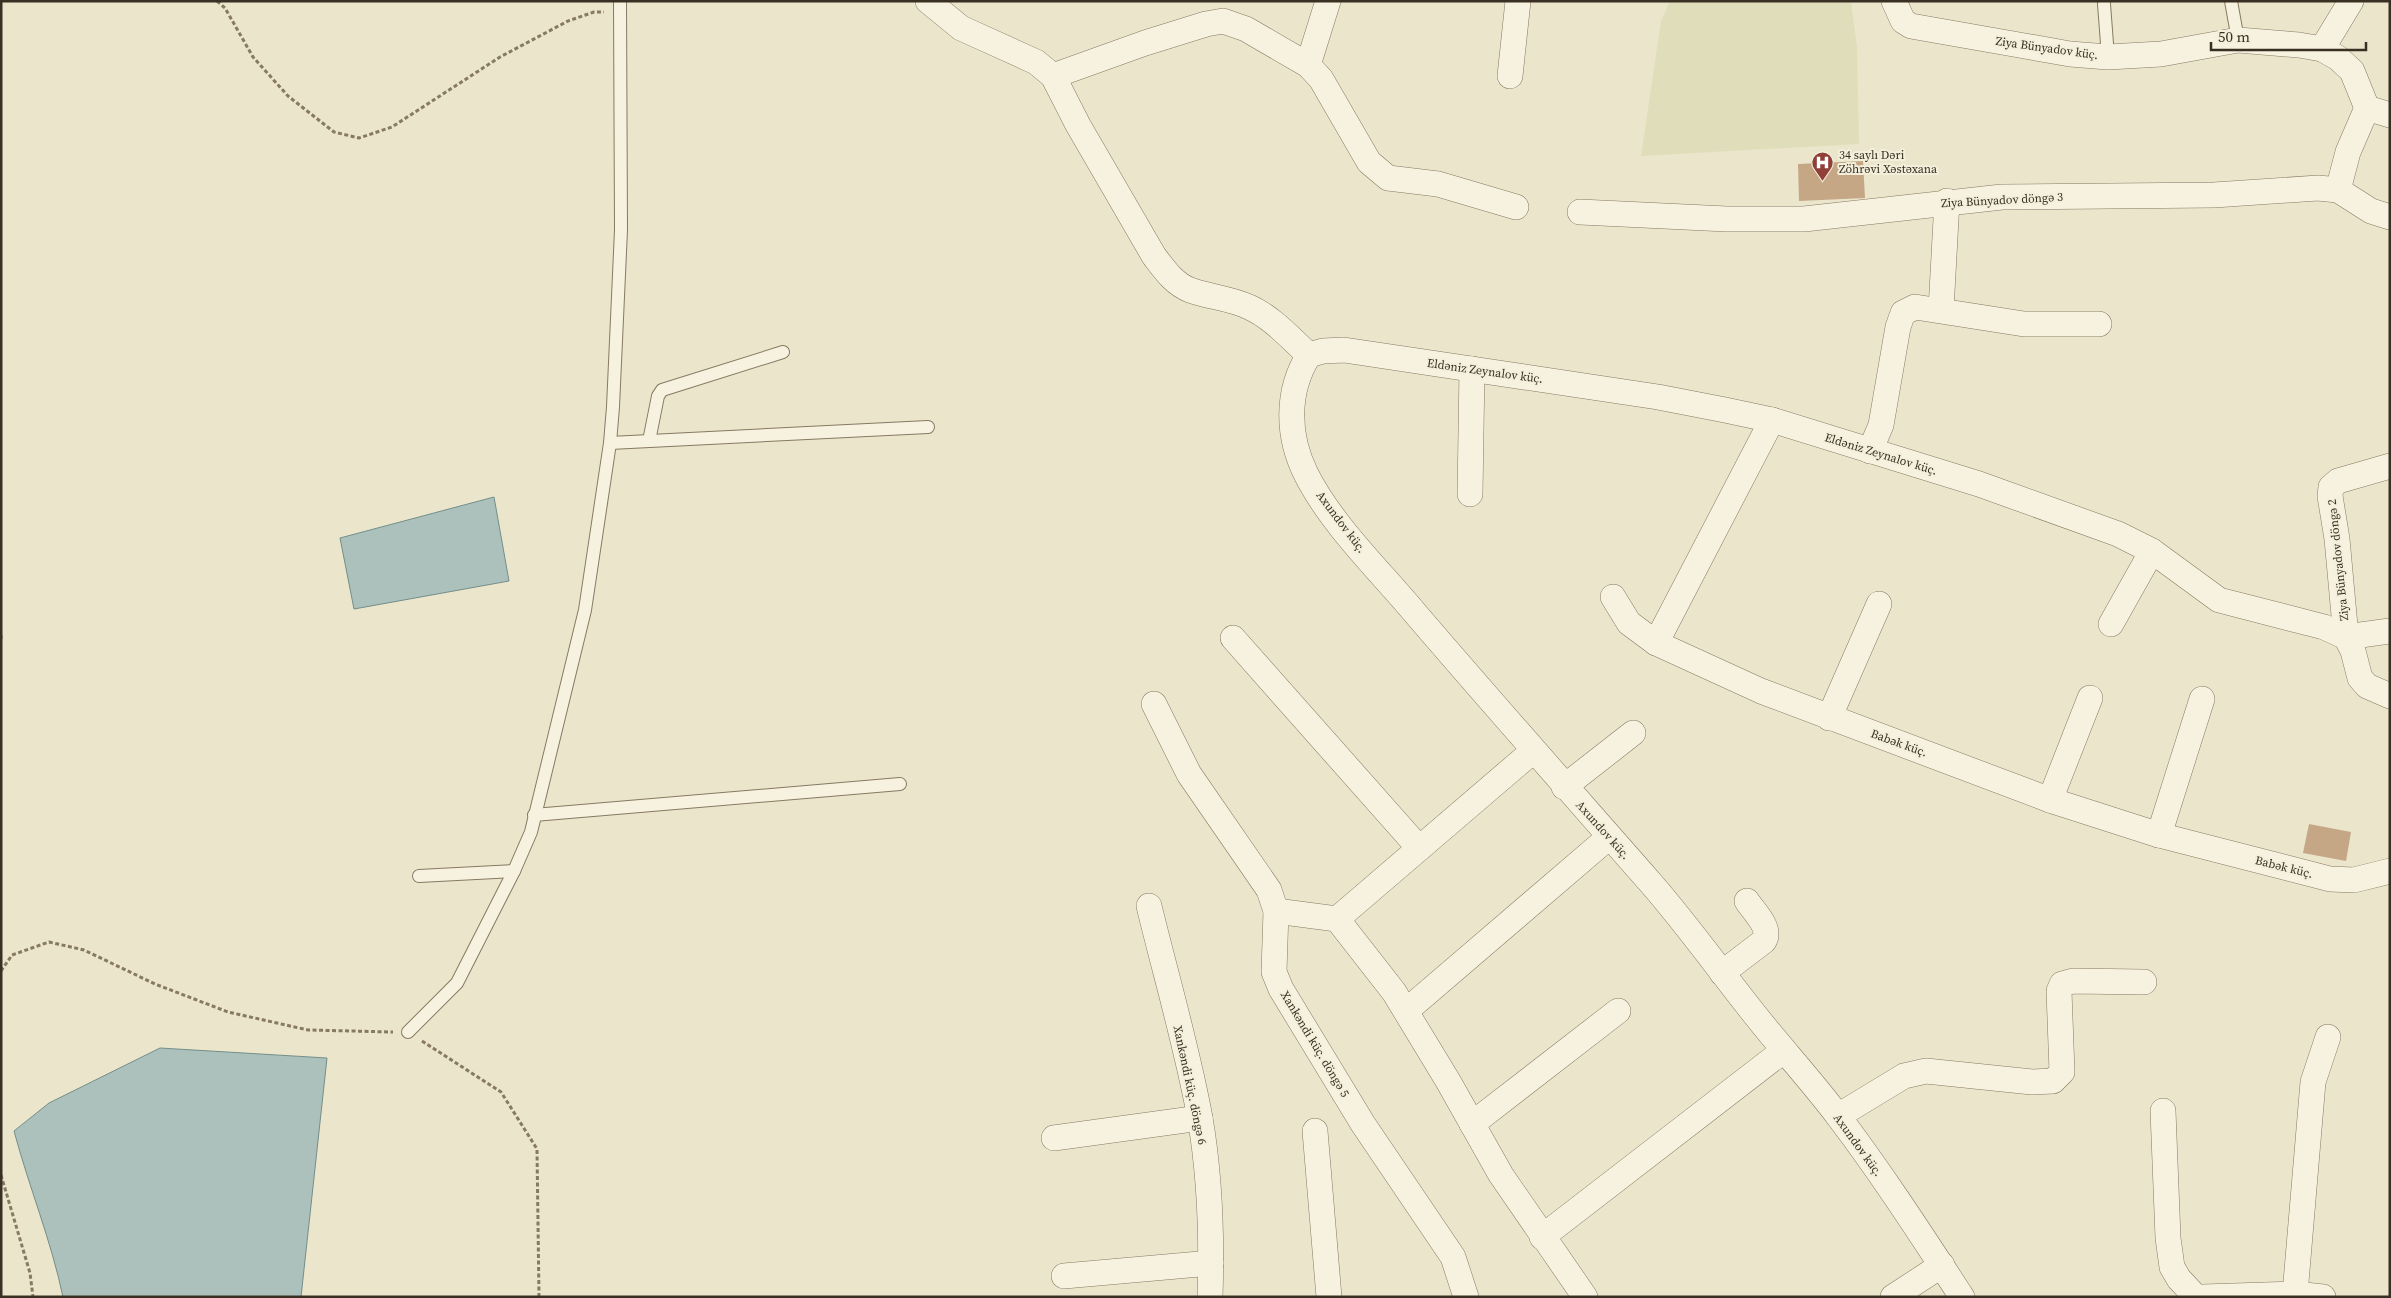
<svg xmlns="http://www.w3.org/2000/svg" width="2391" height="1298" viewBox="0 0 2391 1298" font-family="'Source Serif 4',serif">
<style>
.farmland{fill:#e0deba}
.water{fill:#acc1bc;stroke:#738e8a}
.building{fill:#c5a786}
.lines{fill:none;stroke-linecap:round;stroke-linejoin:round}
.service-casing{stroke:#877962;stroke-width:14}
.minor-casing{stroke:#877962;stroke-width:26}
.path{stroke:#877962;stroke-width:3;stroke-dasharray:4 2.5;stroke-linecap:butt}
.service{stroke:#f6f2df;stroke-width:12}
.minor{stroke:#f6f2df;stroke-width:25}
.labels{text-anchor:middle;stroke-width:4;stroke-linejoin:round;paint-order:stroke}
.street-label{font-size:12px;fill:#393023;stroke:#f3efdb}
.poi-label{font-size:12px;fill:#393023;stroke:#f3efdb;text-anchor:start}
</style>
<rect width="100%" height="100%" fill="#ebe5cc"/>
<!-- farmland -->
<polygon class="farmland" points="1670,1 1851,1 1857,47 1859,144 1641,156 1661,21"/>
<!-- water -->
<g class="water">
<polygon points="494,497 509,581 354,609 340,538"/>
<path d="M160 1048 327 1058 301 1297H63C51 1240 29 1187 14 1131L49 1103Z"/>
</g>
<!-- building -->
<g class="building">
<polygon points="1863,161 1865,198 1799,201 1798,164"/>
<polygon points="2309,824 2351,832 2346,861 2303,853"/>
</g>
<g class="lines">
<defs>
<g id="service">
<polyline points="2231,1 2238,40"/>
<polyline points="2104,4 2108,57"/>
<polyline points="649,441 658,396 662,390 783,352"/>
<polyline points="610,443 928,427"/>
<polyline points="534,815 900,784"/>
<polyline points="419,876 514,871"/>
<polyline points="408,1032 457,983 514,871 531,832 585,610 610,443 613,407 621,230 620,1"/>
</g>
<g id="minor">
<path d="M928 1 961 28 1036 62 1053 76 1078 125 1154 256C1164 269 1174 284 1190 290 1209 297 1230 298 1249 307 1272 317 1291 339 1309 355"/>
<polyline points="1894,1 1903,21 1911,26 2070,54 2108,57 2161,54 2238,40 2299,45 2322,49 2338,58 2352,71 2367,108 2390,115"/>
<polyline points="2322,49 2351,1"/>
<polyline points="1308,65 1328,1"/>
<polyline points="1053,76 1145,43 1206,24 1223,21 1246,29 1308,65 1321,79 1369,162 1388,178 1438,184 1516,207"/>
<polyline points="1510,76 1518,1"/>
<polyline points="2338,190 2371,211 2390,217"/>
<polyline points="1580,212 1727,219 1804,219 2002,197 2214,195 2318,188 2338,190 2348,152 2367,108"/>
<polyline points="1941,310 1947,201"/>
<path d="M1309 355C1286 391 1287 436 1306 474 1331 524 1379 570 1415 613 1492 703 1571 792 1649 881 1685 922 1718 968 1752 1011 1780 1047 1811 1080 1838 1116 1882 1174 1922 1236 1962 1297"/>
<polyline points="1309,355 1323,351 1344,350 1658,397 1725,410 1772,420 1979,484 2118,534 2152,551 2219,600 2324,627 2346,637 2353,651 2360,678 2367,686 2390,696"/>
<polyline points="1772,420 1656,643 1761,691 2050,800 2159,835 2330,879 2354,880 2390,871"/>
<polyline points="1870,451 1881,425 1898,327 1903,313 1915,307 2024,324 2099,324"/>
<polyline points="2390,466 2338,481 2331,487 2330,496 2337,539 2346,637 2390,631"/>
<polyline points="1470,494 1472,369"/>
<polyline points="1613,597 1629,623 1656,643"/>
<polyline points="2111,624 2152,551"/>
<polyline points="1233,638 1419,848"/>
<polyline points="1154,704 1189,774 1269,890 1276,911 1274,972 1281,989 1363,1124 1453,1257 1466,1297"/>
<polyline points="1829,718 1879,604"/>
<polyline points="1564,787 1633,733"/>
<polyline points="2050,800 2090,698"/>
<polyline points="2159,835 2202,699"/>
<path d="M1149 906C1166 976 1187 1047 1200 1118 1210 1176 1212 1238 1210 1297"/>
<polyline points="1276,911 1337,919 1394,992 1448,1081 1501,1175 1585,1297"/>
<polyline points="1337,919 1533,751"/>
<path d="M1722 973 1764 941C1772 928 1754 912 1747 901"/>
<polyline points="1406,1011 1609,837"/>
<polyline points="2163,1111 2168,1238 2172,1267 2179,1279 2196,1297"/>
<polyline points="1838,1116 1904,1076 1926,1071 2032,1082 2053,1081 2062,1072 2059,991 2062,984 2073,981 2144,982"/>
<polyline points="1472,1124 1618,1011"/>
<polyline points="1315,1131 1329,1297"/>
<polyline points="1054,1138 1200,1118"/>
<polyline points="1542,1237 1783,1051"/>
<polyline points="1064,1276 1211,1263"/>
<polyline points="2295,1294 2313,1082 2328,1037"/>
<polyline points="1893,1297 1942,1265"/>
<polyline points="2203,1297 2295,1294 2323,1297"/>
</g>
</defs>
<!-- service casing -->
<use href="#service" class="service-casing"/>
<!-- minor casing -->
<use href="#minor" class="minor-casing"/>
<!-- path -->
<g class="path">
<polyline points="217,1 225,8 253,57 288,96 334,132 359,138 392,127 500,57 568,21 594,12 604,12"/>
<polyline points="1,635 1,641"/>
<polyline points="1,971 12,955 49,942 84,950 155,984 228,1012 308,1030 393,1032"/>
<polyline points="422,1041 501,1092 537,1149 539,1297"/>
<polyline points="1,1175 30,1273 33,1297"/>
</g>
<!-- service -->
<use href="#service" class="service"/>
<!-- minor -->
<use href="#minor" class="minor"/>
</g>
<!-- icons -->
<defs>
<symbol id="hospital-pin" viewBox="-11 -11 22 30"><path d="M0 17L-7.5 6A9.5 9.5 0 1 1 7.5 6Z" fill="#904038" stroke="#f3efdb"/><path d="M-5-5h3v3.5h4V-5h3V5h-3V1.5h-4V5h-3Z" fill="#fff"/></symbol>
</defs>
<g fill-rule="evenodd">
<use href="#hospital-pin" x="1810" y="150" width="25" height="34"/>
</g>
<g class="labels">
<!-- street labels -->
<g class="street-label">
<text transform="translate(2047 48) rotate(8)" y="4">Ziya Bünyadov küç.</text>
<text transform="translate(2002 200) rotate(-3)" y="4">Ziya Bünyadov döngə 3</text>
<text transform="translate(1485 371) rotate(8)" y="4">Eldəniz Zeynalov küç.</text>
<text transform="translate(1881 454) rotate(17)" y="4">Eldəniz Zeynalov küç.</text>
<text transform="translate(1341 522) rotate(53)" y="4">Axundov küç.</text>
<text transform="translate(2338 560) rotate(-96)" y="4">Ziya Bünyadov döngə 2</text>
<text transform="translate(1899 743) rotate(20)" y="4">Babək küç.</text>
<text transform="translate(1603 830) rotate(48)" y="4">Axundov küç.</text>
<text transform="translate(2284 867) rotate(14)" y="4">Babək küç.</text>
<text transform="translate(1315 1044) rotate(59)" y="4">Xankəndi küç. döngə 5</text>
<text transform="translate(1190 1085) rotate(78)" y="4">Xankəndi küç. döngə 6</text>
<text transform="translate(1858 1145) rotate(54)" y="4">Axundov küç.</text>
</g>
<!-- poi labels -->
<g class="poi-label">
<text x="1839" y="159">34 saylı Dəri<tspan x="1839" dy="14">Zöhrəvi Xəstəxana</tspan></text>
</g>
</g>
<!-- border -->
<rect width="2391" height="1298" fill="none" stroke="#393023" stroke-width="5"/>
<!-- scale -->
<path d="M2211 42v8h155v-8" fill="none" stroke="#393023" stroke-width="2.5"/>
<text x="2218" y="42" font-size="15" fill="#393023" stroke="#f3efdb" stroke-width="4" paint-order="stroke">50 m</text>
</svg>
